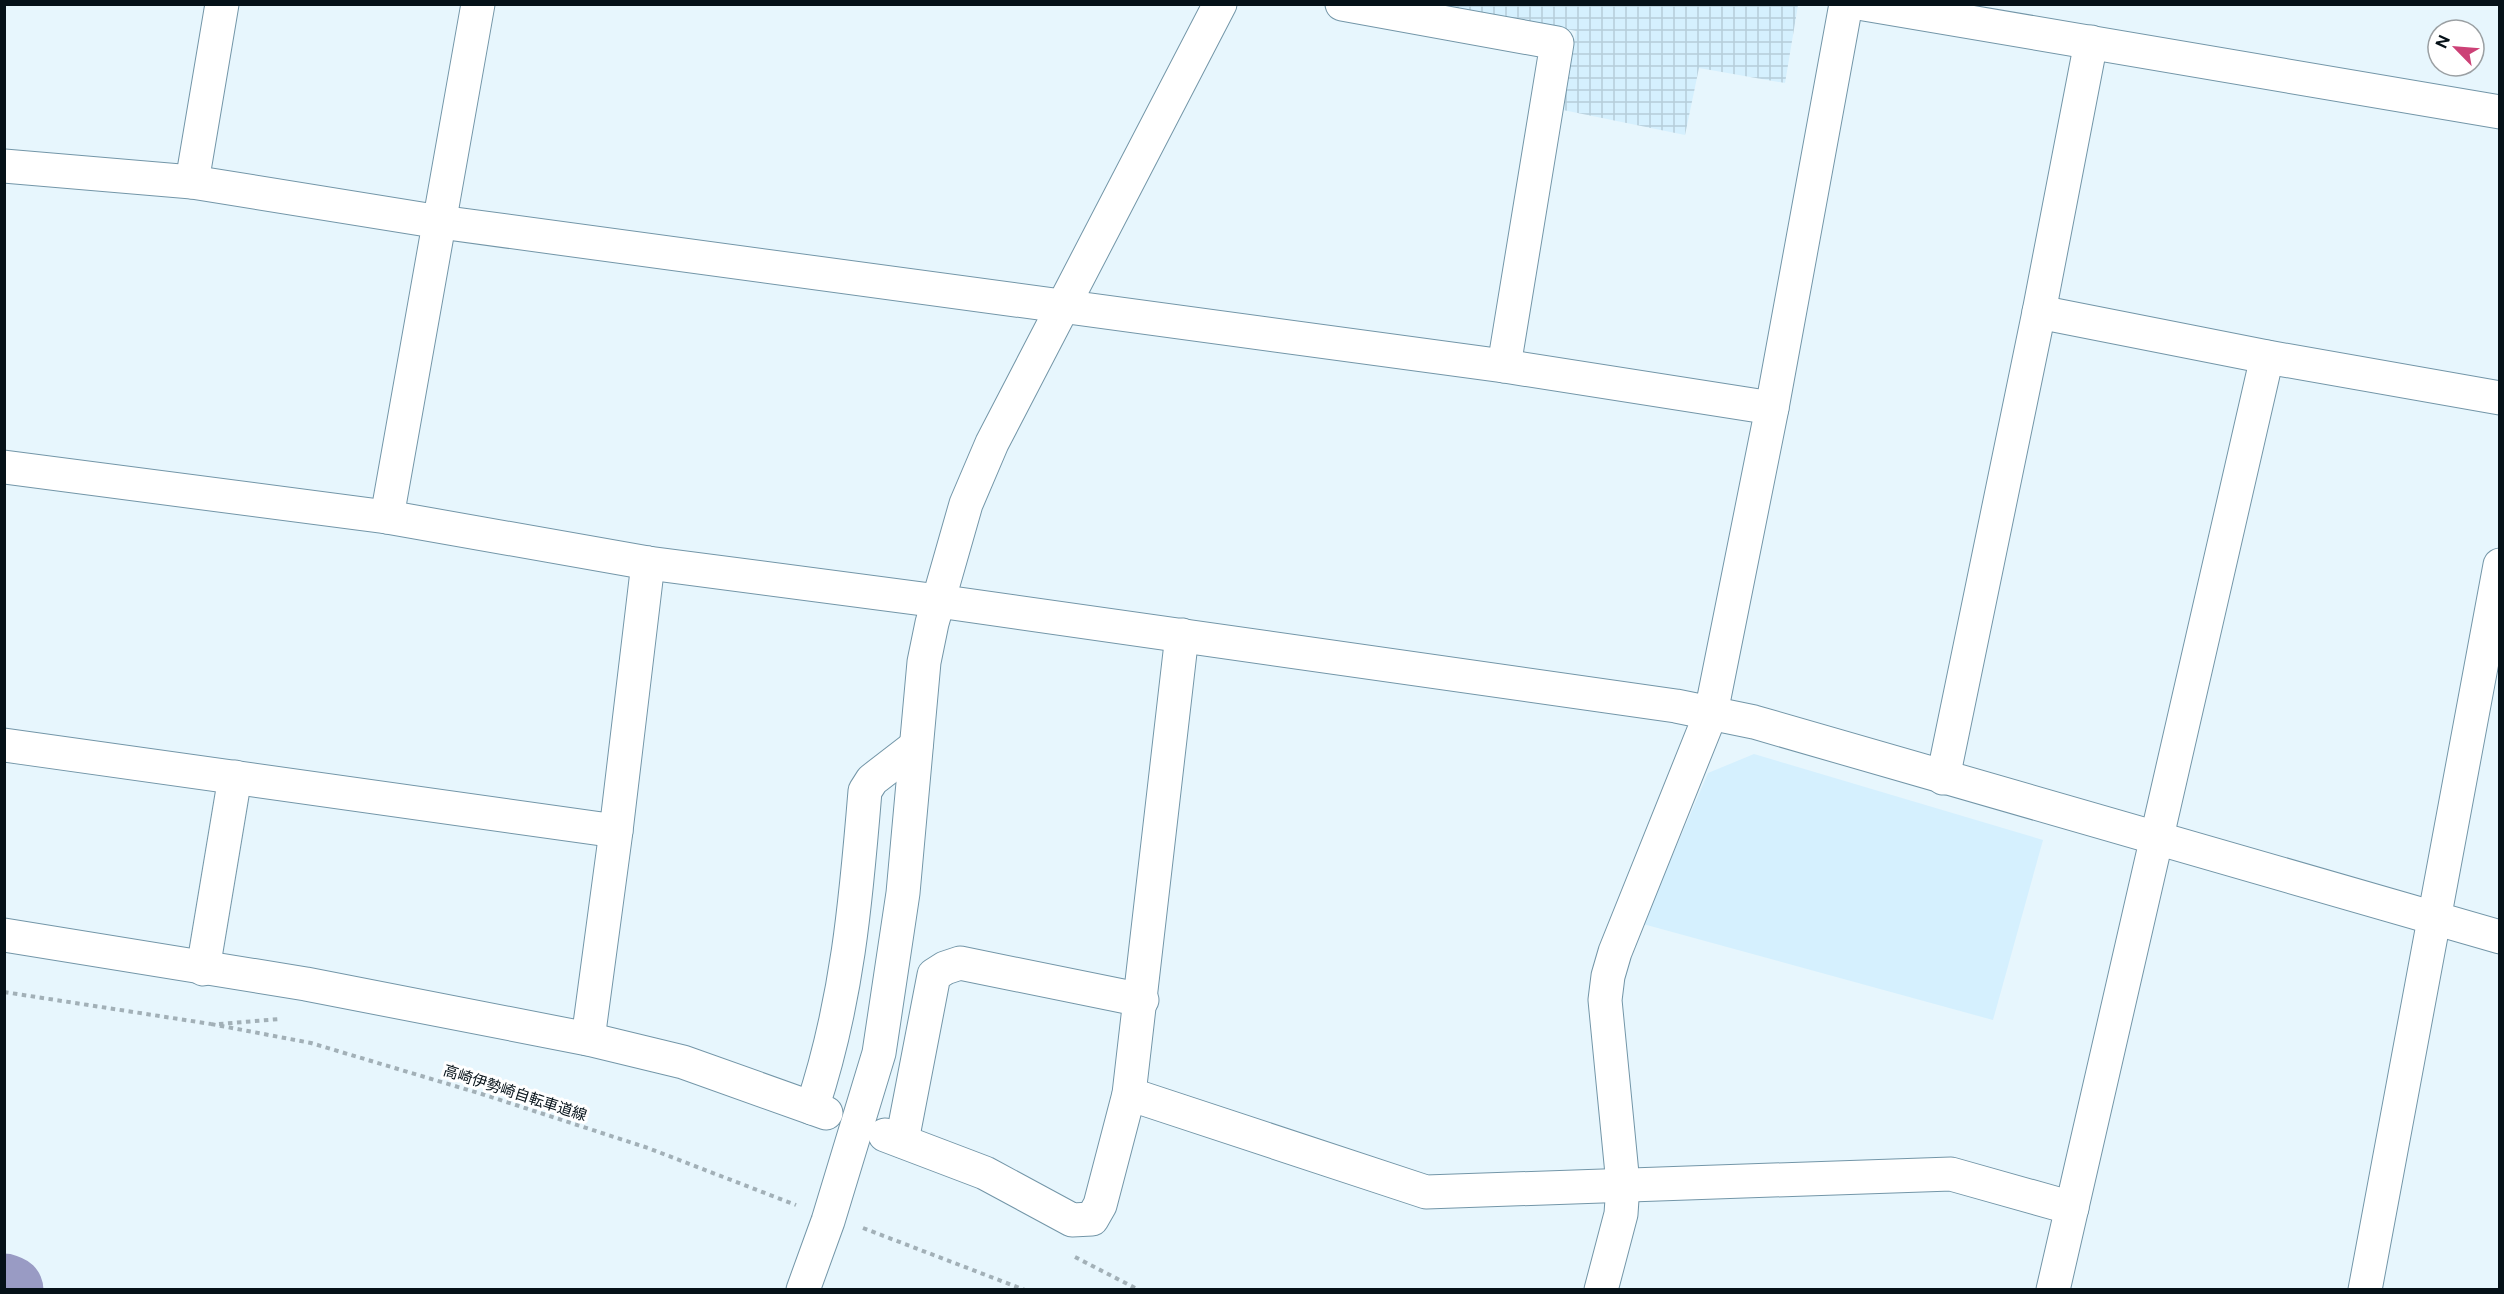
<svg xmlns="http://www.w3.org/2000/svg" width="2504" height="1294" viewBox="0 0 2504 1294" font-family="'Public Sans','Noto Sans JP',sans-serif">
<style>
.built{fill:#d5f0fe}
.industrial{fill:url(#industrial-grid)}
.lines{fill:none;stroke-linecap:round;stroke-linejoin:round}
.river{stroke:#999bc4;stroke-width:69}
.minor-casing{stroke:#7396a8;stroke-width:35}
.path{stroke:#a2b0b7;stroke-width:4;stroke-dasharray:4.5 4.5;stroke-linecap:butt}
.minor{stroke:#fff;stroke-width:33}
.labels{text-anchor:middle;stroke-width:6;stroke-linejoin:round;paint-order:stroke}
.street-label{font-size:15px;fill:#051118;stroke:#fff}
</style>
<defs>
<pattern id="industrial-grid" width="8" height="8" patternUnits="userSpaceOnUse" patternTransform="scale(1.5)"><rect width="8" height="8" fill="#d5f0fe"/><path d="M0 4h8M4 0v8" fill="none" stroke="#b5cdd9"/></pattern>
</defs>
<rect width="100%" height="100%" fill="#e7f6fd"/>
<!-- built -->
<polygon class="built" points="1754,754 2043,840 1993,1020 1643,924 1708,773"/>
<!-- industrial -->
<polygon class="industrial" points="1436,5 1798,5 1785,83 1699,68 1685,135 1563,110 1576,31"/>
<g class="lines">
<!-- river -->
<polyline class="river" points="4,1288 9,1290"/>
<defs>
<g id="minor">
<polyline points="1342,4 1557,43 1504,366"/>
<polyline points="1864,4 2500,112"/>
<polyline points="4,166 192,182 440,222 1504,366 1772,408"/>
<polyline points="192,182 222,4"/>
<polyline points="2039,312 2267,357 2500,398"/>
<polyline points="4,467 387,517 648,563 938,601 1676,706 1754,722 2500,937"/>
<polyline points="387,517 478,4"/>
<polyline points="4,745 616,831 648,563"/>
<polyline points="1943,778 2039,312 2091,42"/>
<polyline points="4,935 306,984 588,1039 683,1062 826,1113"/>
<polyline points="203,969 235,777"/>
<polyline points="588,1039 616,831"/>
<polyline points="1129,1094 1426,1192 1951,1174 2072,1208"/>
<path d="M812 1108C847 1003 856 901 865 791L872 780 916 746"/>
<polyline points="885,1135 985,1173 1072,1220 1092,1219 1100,1205 1129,1094 1182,635"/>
<polyline points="902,1141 934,975 945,968 960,963 1142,1000"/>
<polyline points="803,1290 828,1221 879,1053 903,893 924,662 932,623 966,504 992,443 1220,4"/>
<polyline points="1601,1290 1621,1214 1623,1184 1605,1000 1608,976 1615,952 1711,713 1772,408 1846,4"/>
<polyline points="2053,1290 2267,357"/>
<polyline points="2365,1290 2500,565"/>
</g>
</defs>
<!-- minor casing -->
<use href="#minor" class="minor-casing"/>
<!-- path -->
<g class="path">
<polyline points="4,992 211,1024"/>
<polyline points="211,1024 311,1043 485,1095 648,1148 796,1205"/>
<polyline points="219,1024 280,1019"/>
<polyline points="863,1228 1025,1290"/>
<polyline points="1075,1257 1139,1290"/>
</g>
<!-- minor -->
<use href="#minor" class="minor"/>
</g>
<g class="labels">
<!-- street labels -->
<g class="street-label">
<text transform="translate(515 1093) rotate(18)" y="5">高崎伊勢崎自転車道線</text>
</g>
</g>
<!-- border -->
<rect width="2504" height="1294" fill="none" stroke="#051118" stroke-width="12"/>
<!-- north arrow -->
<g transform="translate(2456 48) rotate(295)"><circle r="28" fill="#ffffff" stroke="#9ba0a3" stroke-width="1.5"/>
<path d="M0-4.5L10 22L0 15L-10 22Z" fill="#cc4176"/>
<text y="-9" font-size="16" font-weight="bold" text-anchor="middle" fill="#051118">N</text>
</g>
</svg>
